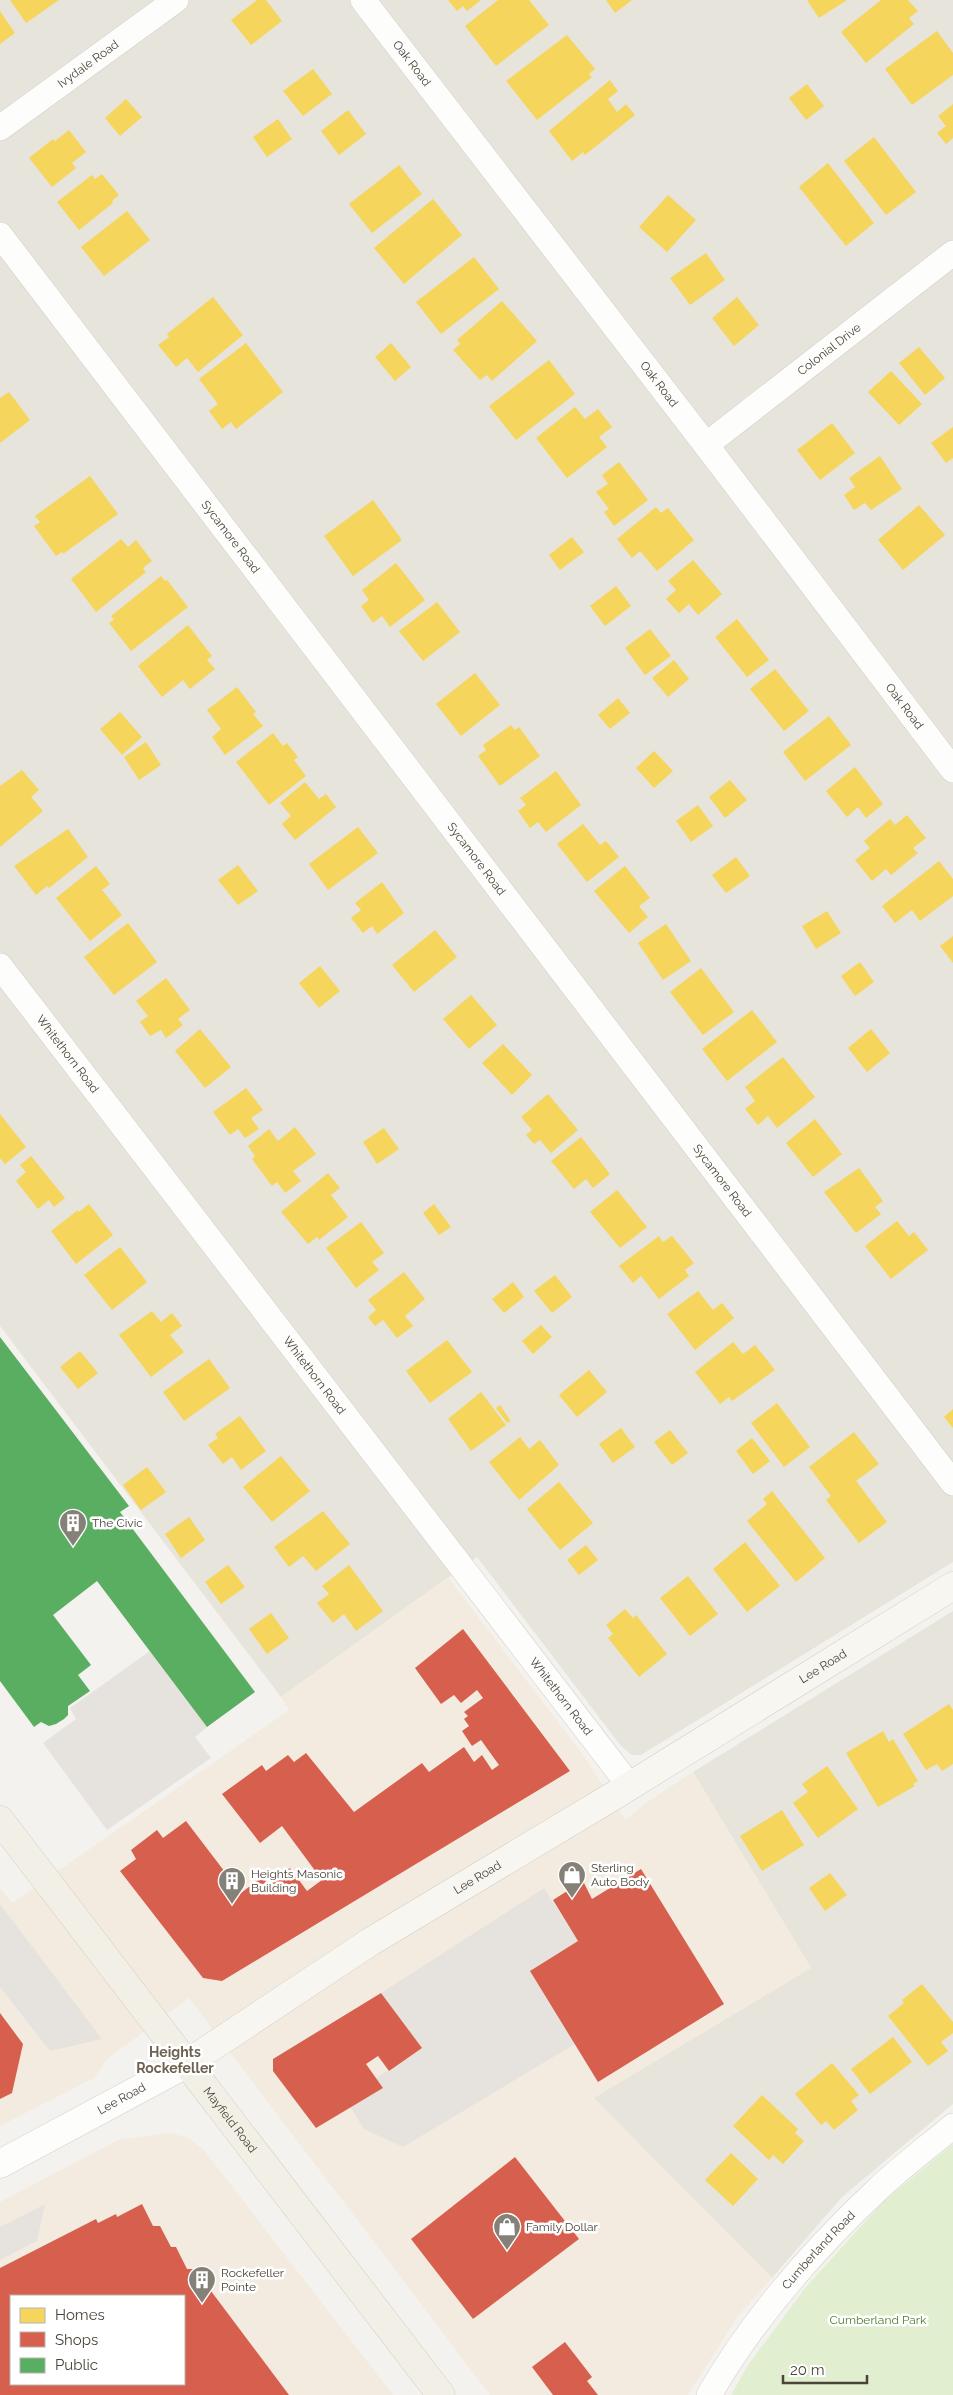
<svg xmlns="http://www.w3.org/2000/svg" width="953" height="2395" viewBox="0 0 953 2395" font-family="Raleway,sans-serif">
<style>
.residential{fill:#e7e4dc}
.commercial{fill:#f3ebdf;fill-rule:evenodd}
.green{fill:#e1eecf}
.parking{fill:#e6e3df}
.homes{fill:#f6d55c}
.shops{fill:#d6604d;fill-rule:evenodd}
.public{fill:#5aae61}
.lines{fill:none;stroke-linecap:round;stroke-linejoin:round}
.minor-casing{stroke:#d2d0cb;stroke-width:26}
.tertiary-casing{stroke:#d2d0cb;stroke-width:29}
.secondary-casing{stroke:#d3cfc5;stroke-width:29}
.primary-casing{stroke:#d6cebb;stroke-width:29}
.minor{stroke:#fdfdfc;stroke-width:25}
.tertiary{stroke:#fdfdfc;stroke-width:28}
.secondary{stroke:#f7f6f1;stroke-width:28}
.primary{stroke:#f2efe6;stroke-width:28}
.labels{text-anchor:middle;stroke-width:5;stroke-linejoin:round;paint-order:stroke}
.street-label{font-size:12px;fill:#4b4439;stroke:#fff}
.poi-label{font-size:12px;fill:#4b4439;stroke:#fff;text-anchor:start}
.park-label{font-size:12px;fill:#4a7f2a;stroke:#fff}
.neighbourhood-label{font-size:14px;font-weight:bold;fill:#6e6250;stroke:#fff}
</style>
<rect width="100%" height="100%" fill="#f4f2ee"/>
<!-- residential -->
<g class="residential">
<polygon points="0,0 953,0 953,1562 641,1755 632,1755 621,1746 477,1557 281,1697 0,1326"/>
<polygon points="953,1611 953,2104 842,2197 772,2278 593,2098 811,1968 693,1772"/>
</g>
<!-- commercial -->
<g class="commercial">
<polygon points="448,1577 586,1759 625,1820 646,1803 693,1772 811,1968 594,2098 772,2278 738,2316 688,2395 490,2395 189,1998 106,2060 94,2078 0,2126 0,1888 12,1903 289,1710 281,1697"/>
<path d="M168 2133 187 2137 204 2150 393 2395H0V2202L118 2140ZM11 2296H184V2384H11Z"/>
</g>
<!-- green -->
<polygon class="green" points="953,2144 953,2395 731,2395 748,2365 806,2287 884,2201"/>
<!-- parking -->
<g class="parking">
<polygon points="150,1651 207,1727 195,1737 211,1758 107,1830 43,1743 76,1719 70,1708"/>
<polygon points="544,1888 578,1941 575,2044 403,2147 364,2129 350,2107 383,2088 376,2078 422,2048 381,1993"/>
<polygon points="0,1904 102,2039 50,2051 0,1987"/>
<polygon points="45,2204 37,2241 0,2260 0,2227"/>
</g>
<!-- homes -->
<g class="homes">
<polygon points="10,0 59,0 26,23"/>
<polygon points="257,0 266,0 282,21 251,45 231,20"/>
<polygon points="448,0 481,0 467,11 463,6 457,11"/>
<polygon points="498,0 529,0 549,25 496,66 465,26"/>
<polygon points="606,0 632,0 615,13"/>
<polygon points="807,0 847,0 819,18"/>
<polygon points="881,0 908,0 918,11 909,18 914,24 866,63 841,32"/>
<polygon points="0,11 15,33 0,44"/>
<polygon points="937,31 953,53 953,75 912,105 885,69"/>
<polygon points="567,35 595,69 589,74 592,77 537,120 506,81"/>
<polygon points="313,69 332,94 303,116 283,91"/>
<polygon points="610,80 618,91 608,99 617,112 626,104 635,115 585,155 583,152 572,161 549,131"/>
<polygon points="807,84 824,106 806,120 789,98"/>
<polygon points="126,99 142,117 120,136 105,118"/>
<polygon points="953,104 953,138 946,144 937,133 946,126 938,116"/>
<polygon points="348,110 366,134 339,155 321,131"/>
<polygon points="278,119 292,139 267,157 253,137"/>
<polygon points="69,130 86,152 72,163 76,168 52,187 29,158 53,139 55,141"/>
<polygon points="874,137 916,192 886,215 844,161"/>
<polygon points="828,163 874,223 846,246 799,187"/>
<polygon points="399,165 422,194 372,233 349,204"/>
<polygon points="102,174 119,195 112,201 113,203 79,230 57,202 92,175 95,179"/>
<polygon points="668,195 696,220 667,252 639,227"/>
<polygon points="433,199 462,235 404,284 374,248"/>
<polygon points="127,211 150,240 104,276 81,247"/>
<polygon points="706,253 725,280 690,305 670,278"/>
<polygon points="474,257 499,289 441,334 416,302"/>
<polygon points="213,297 243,335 198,372 187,358 176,367 158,345 169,337 167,334"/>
<polygon points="737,297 759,325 734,346 712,318"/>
<polygon points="502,301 537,341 492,381 487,375 480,380 453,350 460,344 457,340"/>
<polygon points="246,343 283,392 236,429 231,422 222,429 209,411 218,404 199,379"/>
<polygon points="391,343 411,367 395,381 375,357"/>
<polygon points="919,347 945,378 925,395 899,363"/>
<polygon points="549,360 575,394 516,440 489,406"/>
<polygon points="891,371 922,404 899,425 868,392"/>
<polygon points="9,392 30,420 0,443 0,398"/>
<polygon points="575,407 585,419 598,409 612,427 599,437 607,447 567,478 536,438"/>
<polygon points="832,423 855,453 820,480 797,450"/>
<polygon points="953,427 953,458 946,463 931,443"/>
<polygon points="880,456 902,489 871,510 865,503 854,510 844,495 855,487 849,478"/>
<polygon points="619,462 648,500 614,526 604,512 609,509 596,492 608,484 602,475"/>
<polygon points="90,476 118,514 63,554 62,552 56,556 34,526 40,522 35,516"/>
<polygon points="373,500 402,540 353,576 324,536"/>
<polygon points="919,505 945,535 903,570 878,540"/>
<polygon points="656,507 661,513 668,508 694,540 657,571 640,551 632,558 617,539"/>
<polygon points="572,537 584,552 560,570 549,555"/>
<polygon points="121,539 128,547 136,540 152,561 143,568 146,572 96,612 71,579"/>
<polygon points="693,560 722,594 698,615 689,604 679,613 666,599 676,590 668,581"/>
<polygon points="396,563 425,600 390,627 382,616 373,623 361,606 369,600 362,590"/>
<polygon points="161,576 165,581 167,580 188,607 131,651 109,623 114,620 111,616"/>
<polygon points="616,586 631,606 605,626 590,606"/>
<polygon points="437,602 460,632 423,661 399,631"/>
<polygon points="737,619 769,660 747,677 715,637"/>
<polygon points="188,625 212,656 207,660 215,669 190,689 183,680 162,697 138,666"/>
<polygon points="650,629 671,656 645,675 625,648"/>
<polygon points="674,660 689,679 668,697 652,678"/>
<polygon points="775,669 809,711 784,731 750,689"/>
<polygon points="475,673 500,705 461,736 436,704"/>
<polygon points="237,687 256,712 253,714 263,726 225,755 212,737 221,729 207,710"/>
<polygon points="618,698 630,713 610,729 598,715"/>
<polygon points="120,712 142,737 122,755 100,729"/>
<polygon points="829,716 851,745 805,781 783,752"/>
<polygon points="511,725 515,730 519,727 540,756 500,786 478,756 486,750 483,745"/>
<polygon points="273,733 283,746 287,743 298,757 294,760 306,776 269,805 236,762"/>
<polygon points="146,742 161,765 139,780 124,757"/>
<polygon points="654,751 673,771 654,788 636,768"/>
<polygon points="855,767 883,804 866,818 858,807 847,817 826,791"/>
<polygon points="22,770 39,790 31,797 43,811 0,847 0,786"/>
<polygon points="556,771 581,805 546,832 538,822 530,828 518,811 526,805 520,798"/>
<polygon points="730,780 747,800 725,818 709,797"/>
<polygon points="305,782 319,799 326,794 336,807 295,840 282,824 291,816 280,803"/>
<polygon points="698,805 713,826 691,842 676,821"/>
<polygon points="907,815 926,838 913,848 918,853 891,875 886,869 872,881 855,860 870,848 864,841 890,819 895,825"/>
<polygon points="583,824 600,845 606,841 619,857 587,882 557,844"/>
<polygon points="358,827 378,853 328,890 309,864"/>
<polygon points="68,829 88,857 49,888 47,886 36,895 14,866"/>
<polygon points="736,857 750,876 726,893 712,875"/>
<polygon points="939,861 953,879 953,896 920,921 912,910 895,923 882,906"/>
<polygon points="238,865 258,891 238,905 218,880"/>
<polygon points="96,866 110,884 102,890 122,915 90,941 56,898"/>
<polygon points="625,866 650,898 639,906 648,917 629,933 594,891"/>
<polygon points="382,882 404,913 377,934 372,926 363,933 351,918 361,910 355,903"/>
<polygon points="827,911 841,933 816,949 802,926"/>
<polygon points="128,923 157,962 114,995 84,957"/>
<polygon points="666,924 691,961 663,980 638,943"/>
<polygon points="435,930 457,957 414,992 392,965"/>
<polygon points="953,936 953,963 940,946"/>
<polygon points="860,962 874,982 855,996 841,976"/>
<polygon points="320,966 340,991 319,1008 299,983"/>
<polygon points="701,968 734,1012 703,1035 670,992"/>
<polygon points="166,978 190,1010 178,1019 183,1025 166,1038 161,1030 150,1036 140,1022 148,1016 136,1001"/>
<polygon points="471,995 497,1025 469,1049 443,1019"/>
<polygon points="752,1010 777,1042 727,1081 702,1049"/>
<polygon points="200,1029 231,1067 205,1088 175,1051"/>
<polygon points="871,1029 890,1053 867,1072 848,1048"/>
<polygon points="503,1044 532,1075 512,1095 482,1063"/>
<polygon points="783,1057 815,1097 777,1128 768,1116 758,1125 745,1109 755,1101 745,1087"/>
<polygon points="246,1088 263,1110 251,1118 259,1129 245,1138 238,1129 230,1135 213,1112"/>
<polygon points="548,1094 578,1130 551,1153 540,1140 534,1144 526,1135 532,1130 521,1117"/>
<polygon points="0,1114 26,1147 5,1164 0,1158"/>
<polygon points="815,1119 842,1154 813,1177 786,1143"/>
<polygon points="295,1127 316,1154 293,1171 301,1181 285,1193 277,1182 272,1186 252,1159 255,1156 248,1146 269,1129 278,1141"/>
<polygon points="384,1128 399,1149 377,1164 363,1142"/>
<polygon points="581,1137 610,1174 593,1188 586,1179 574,1189 551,1161"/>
<polygon points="31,1156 65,1198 54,1207 49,1200 38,1209 16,1181 26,1172 20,1165"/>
<polygon points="859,1168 883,1201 875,1207 881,1214 856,1233 824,1192"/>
<polygon points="328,1173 340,1188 331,1195 348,1217 319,1240 317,1237 308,1244 281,1212"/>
<polygon points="617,1190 647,1227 620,1248 590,1212"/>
<polygon points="89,1204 113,1235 76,1264 51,1231 78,1210 79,1212"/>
<polygon points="434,1204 451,1227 439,1235 423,1213"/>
<polygon points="897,1221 909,1236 914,1232 928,1250 891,1279 865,1246"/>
<polygon points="361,1222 384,1253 372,1262 379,1270 356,1288 326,1248"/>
<polygon points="659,1236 663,1242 672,1236 694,1263 685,1270 689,1276 659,1299 641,1276 633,1283 619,1266"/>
<polygon points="120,1247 147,1282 112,1310 84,1275"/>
<polygon points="404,1272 425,1299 405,1316 413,1326 397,1338 383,1320 375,1326 368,1317 376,1310 368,1300"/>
<polygon points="555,1275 572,1297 552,1313 534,1291"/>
<polygon points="513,1282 524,1297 504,1313 492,1299"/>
<polygon points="698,1291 713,1310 722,1303 734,1318 695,1350 667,1314"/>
<polygon points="152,1311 161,1322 172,1313 182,1326 170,1335 184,1352 151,1377 119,1335"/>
<polygon points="541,1325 552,1337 533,1354 522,1341"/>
<polygon points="447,1340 472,1372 430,1403 406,1371"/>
<polygon points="733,1342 743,1354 755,1345 775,1370 732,1401 729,1397 720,1404 695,1372"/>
<polygon points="80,1351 98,1373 78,1389 60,1367"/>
<polygon points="209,1359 230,1388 184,1421 163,1392"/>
<polygon points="589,1370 607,1392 577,1417 559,1395"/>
<polygon points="481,1392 506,1425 471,1451 448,1419"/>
<polygon points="777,1403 810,1447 784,1467 751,1423"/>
<polygon points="500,1405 511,1421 507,1423 496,1408"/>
<polygon points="953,1409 953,1428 944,1417"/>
<polygon points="240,1416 266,1451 241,1470 232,1457 223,1464 208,1445 218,1438 215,1434"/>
<polygon points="621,1428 635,1447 613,1463 599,1444"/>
<polygon points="670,1430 688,1453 672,1465 654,1442"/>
<polygon points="854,1432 879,1464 856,1481 887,1522 859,1543 826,1500 831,1496 809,1467"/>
<polygon points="520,1437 529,1449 540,1440 559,1465 519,1500 489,1462"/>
<polygon points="752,1438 770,1461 753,1474 736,1451"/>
<polygon points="281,1456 310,1491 272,1522 243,1487"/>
<polygon points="147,1467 166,1492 141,1510 123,1485"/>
<polygon points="559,1482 593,1523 560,1550 527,1509"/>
<polygon points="772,1491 825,1558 796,1582 747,1521 767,1504 763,1499"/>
<polygon points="323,1511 350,1544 316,1571 303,1556 289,1567 274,1547"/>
<polygon points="189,1517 205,1540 181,1558 165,1534"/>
<polygon points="745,1542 780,1586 747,1612 713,1569"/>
<polygon points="586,1545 598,1560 579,1575 567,1560"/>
<polygon points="228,1565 245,1587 221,1604 205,1582"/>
<polygon points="349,1565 383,1611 356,1631 344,1614 333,1623 317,1603 329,1594 322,1586"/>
<polygon points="688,1576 718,1614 690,1636 660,1598"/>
<polygon points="625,1609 633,1618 636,1615 667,1654 639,1677 608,1638 613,1634 606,1625"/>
<polygon points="271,1613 289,1638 267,1654 249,1629"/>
<polygon points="949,1704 953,1710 953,1764 942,1771 937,1764 926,1770 903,1734"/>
<polygon points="883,1731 889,1742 893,1739 918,1781 913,1784 915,1786 878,1807 846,1753"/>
<polygon points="827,1766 858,1809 818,1838 793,1803 808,1792 802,1784"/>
<polygon points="782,1810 804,1845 762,1871 740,1836"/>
<polygon points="830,1873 847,1895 825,1911 809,1888"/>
<polygon points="922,1984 953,2022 953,2033 941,2042 948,2051 928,2066 888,2016 904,2003 902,2000"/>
<polygon points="893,2037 912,2062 870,2094 851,2069"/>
<polygon points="832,2063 859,2095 851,2101 858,2110 834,2130 826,2121 821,2125 795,2094"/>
<polygon points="762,2095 798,2129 795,2133 804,2141 783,2164 773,2155 769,2160 733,2126"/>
<polygon points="731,2153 758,2179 733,2206 705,2180"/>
</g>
<!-- shops -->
<g class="shops">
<polygon points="463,1629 570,1771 222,1981 203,1978 120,1871 136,1859 131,1850 157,1830 163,1838 186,1821 241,1893 262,1877 268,1884 290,1868 307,1891 322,1880 282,1826 260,1843 222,1794 262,1765 266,1771 288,1755 294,1762 306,1753 354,1812 422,1763 429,1772 464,1747 474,1762 482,1755 492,1770 499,1765 481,1740 472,1746 462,1731 469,1726 464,1719 468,1716 464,1712 483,1698 477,1690 461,1703 454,1695 441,1704 415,1668"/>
<polygon points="641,1869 724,2004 598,2082 530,1971 578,1941 553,1900 583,1881 592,1899"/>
<polygon points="381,1993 422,2048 389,2071 378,2056 366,2064 383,2088 316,2128 273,2071 273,2059"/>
<polygon points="0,2013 23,2044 12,2093 0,2099"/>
<polygon points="515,2157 579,2239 473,2319 411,2239"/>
<path d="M142 2204 153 2226H160L171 2247H176L187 2269H193L205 2291H211L289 2395H0V2268L96 2219 98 2223 116 2214 117 2217ZM11 2296H184V2384H11Z"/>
<polygon points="565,2342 592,2377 587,2381 598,2395 553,2395 532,2367"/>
</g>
<!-- public -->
<polygon class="public" points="0,1337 129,1506 120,1512 255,1692 207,1727 97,1581 53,1615 91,1665 78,1675 90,1691 68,1706 68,1715 64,1719 56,1724 49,1726 41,1722 34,1727 0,1681"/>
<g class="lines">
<defs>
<g id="minor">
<path id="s1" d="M363 0 706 445 953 770"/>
<path id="s2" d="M0 128 176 0"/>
<path id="s3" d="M0 235 953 1483"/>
<path id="s4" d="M706 445 953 253"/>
<path id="s5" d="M0 966 629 1785"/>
<path id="s6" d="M709 2395C753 2319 813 2250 877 2190 901 2167 928 2147 953 2126"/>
</g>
<g id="tertiary">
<path id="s7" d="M0 2164 186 2064"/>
</g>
<g id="secondary">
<path id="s8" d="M186 2064 370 1942 620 1792 953 1586"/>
</g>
<g id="primary">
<path id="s9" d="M0 1820 441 2395"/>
</g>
</defs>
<!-- minor casing -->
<use href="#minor" class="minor-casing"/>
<!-- tertiary casing -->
<use href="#tertiary" class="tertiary-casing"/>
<!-- secondary casing -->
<use href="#secondary" class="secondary-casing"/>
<!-- primary casing -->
<use href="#primary" class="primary-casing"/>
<!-- minor -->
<use href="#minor" class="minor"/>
<!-- tertiary -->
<use href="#tertiary" class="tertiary"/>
<!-- secondary -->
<use href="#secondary" class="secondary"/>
<!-- primary -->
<use href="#primary" class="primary"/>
</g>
<!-- icons -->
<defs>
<symbol id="building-pin" viewBox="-11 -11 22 30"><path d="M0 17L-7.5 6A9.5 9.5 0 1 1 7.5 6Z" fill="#868178" stroke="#fff"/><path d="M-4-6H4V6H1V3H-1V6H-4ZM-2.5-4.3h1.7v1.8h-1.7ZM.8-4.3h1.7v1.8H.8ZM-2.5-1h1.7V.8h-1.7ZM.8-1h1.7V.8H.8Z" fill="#fff"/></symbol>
<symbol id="shop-pin" viewBox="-11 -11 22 30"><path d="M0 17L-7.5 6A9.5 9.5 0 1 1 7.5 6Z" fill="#868178" stroke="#fff"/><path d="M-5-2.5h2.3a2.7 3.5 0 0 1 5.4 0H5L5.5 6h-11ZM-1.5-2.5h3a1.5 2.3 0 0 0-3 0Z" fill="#fff"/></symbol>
</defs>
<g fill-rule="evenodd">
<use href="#building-pin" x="57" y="1507" width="32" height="43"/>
<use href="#shop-pin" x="556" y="1859" width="32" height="43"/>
<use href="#building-pin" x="216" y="1865" width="32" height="43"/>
<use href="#shop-pin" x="491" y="2211" width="32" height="43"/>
<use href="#building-pin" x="186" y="2264" width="32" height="43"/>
</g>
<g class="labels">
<!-- street labels -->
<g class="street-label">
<text dy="4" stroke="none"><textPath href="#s1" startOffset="80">Oak Road</textPath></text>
<text dy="4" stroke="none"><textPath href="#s2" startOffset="109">Ivydale Road</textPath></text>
<text dy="4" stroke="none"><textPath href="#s4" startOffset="156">Colonial Drive</textPath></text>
<text dy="4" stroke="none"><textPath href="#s1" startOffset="485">Oak Road</textPath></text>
<text dy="4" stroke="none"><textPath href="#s3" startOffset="380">Sycamore Road</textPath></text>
<text dy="4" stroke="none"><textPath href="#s1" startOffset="890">Oak Road</textPath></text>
<text dy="4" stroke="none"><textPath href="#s3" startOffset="785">Sycamore Road</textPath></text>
<text dy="4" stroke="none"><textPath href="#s5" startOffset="111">Whitethorn Road</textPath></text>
<text dy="4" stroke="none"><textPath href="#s3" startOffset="1190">Sycamore Road</textPath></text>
<text dy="4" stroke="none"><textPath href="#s5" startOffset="516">Whitethorn Road</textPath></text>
<text dy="4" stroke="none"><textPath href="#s8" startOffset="751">Lee Road</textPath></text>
<text dy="4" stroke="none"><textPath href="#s5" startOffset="921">Whitethorn Road</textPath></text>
<text dy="4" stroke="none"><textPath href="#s8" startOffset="346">Lee Road</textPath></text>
<text dy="4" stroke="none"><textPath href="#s7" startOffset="138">Lee Road</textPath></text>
<text dy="4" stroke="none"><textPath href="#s9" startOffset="378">Mayfield Road</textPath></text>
<text dy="4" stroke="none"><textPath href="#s6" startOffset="182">Cumberland Road</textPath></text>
</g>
<!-- poi labels -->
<g class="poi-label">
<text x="92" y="1527">The Civic</text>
<text x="591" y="1872">Sterling<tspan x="591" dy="14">Auto Body</tspan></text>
<text x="251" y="1878">Heights Masonic<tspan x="251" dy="14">Building</tspan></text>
<text x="526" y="2231">Family Dollar</text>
<text x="221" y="2277">Rockefeller<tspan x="221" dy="14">Pointe</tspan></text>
</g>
<!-- park labels -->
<g class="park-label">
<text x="878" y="2324">Cumberland Park</text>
</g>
<!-- neighbourhood labels -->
<g class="neighbourhood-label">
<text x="175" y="2057">Heights<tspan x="175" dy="16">Rockefeller</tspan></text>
</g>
</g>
<!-- legend -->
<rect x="10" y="2295" width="175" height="90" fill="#ffffff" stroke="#b7b4b0"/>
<rect x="20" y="2308" width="25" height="15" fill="#f6d55c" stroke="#b7b4b0"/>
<text x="55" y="2320" font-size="15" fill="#4b4439">Homes</text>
<rect x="20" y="2332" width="25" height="15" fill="#d6604d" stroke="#b7b4b0"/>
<text x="55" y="2345" font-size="15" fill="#4b4439">Shops</text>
<rect x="20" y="2358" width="25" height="15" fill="#5aae61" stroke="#b7b4b0"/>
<text x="55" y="2370" font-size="15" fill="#4b4439">Public</text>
<!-- scale -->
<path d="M783 2375v8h84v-8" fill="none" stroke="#4b4439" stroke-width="2.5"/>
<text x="790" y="2375" font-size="15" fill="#4b4439" stroke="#ffffff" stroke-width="4" paint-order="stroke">20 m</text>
</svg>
